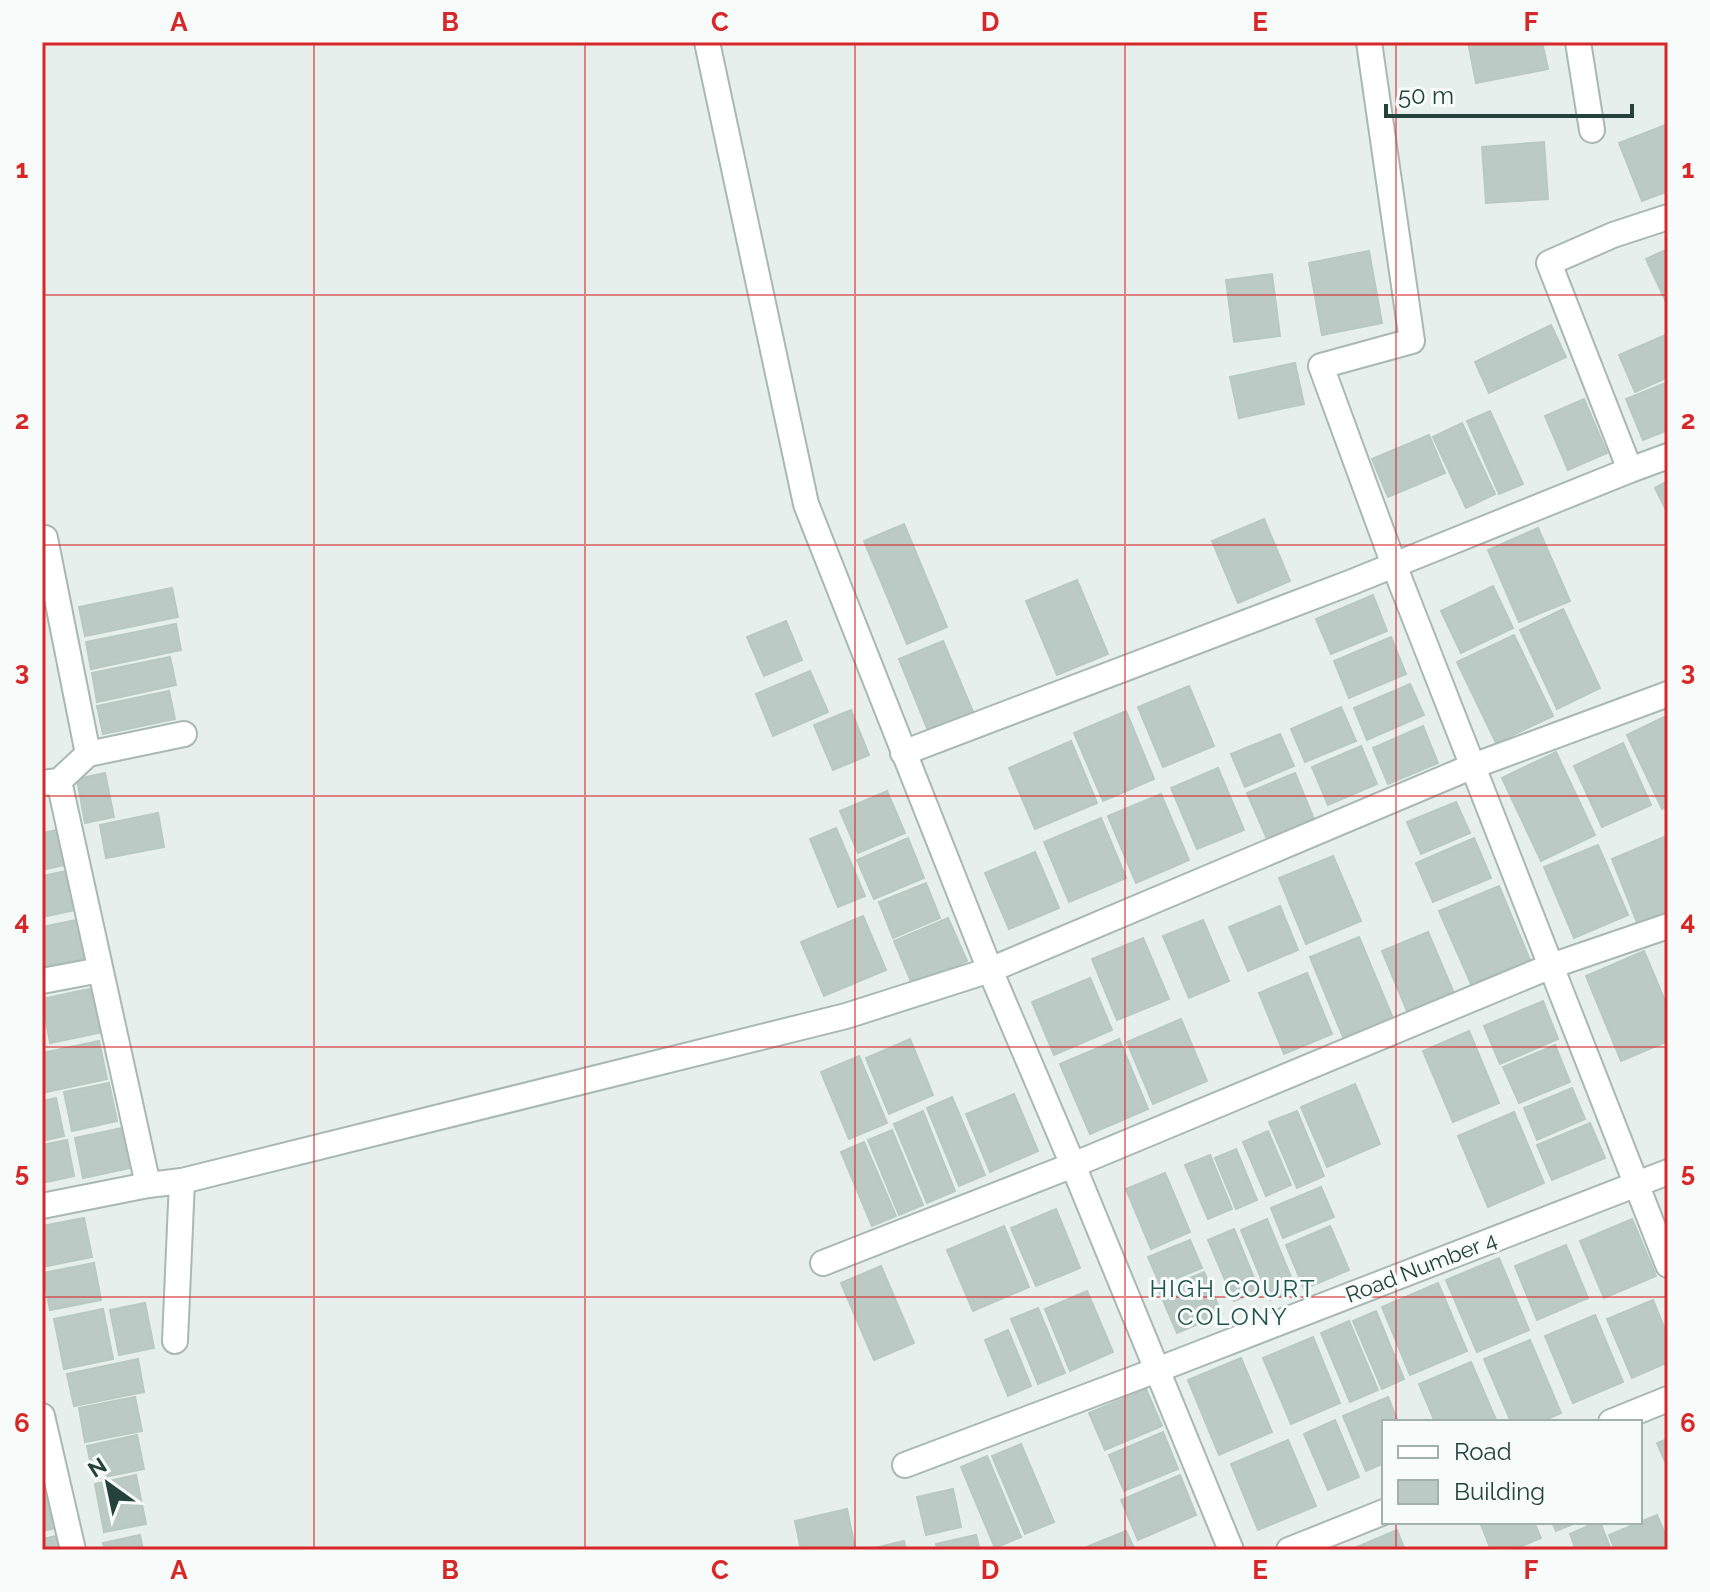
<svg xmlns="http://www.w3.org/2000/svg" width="1710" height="1592" viewBox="0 0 1710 1592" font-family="Raleway,sans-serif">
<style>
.building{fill:#bbcac4;stroke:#b8c9c2;stroke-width:2}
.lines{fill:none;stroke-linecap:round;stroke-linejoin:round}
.minor-casing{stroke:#a8b8b2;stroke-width:28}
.minor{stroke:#fff;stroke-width:24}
.grid{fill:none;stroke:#d62828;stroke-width:2;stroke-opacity:0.55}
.labels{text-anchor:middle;stroke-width:6;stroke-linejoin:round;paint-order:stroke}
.street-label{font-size:22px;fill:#24423a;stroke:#f7fbf9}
.neighbourhood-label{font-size:24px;letter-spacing:2px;fill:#1f5548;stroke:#f7fbf9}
.neatline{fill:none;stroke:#d62828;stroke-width:3}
.grid-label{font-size:26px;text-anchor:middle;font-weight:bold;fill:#d62828}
</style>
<rect width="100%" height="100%" fill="#e6efeb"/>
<!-- building -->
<g class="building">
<polygon points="1468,42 1542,42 1548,69 1476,83"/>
<polygon points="1668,124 1668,191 1642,201 1619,143"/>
<polygon points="1544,142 1548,199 1486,203 1482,147"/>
<polygon points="1668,249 1668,306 1646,259"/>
<polygon points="1369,251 1382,323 1322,335 1309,263"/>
<polygon points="1272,274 1280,336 1234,342 1226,280"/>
<polygon points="1551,325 1566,357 1489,393 1475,362"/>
<polygon points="1668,334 1668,377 1635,392 1619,355"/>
<polygon points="1295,363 1304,404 1239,418 1230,377"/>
<polygon points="1668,382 1668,430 1643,440 1626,399"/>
<polygon points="1584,399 1607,453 1568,470 1545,416"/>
<polygon points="1490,411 1523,484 1499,494 1467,421"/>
<polygon points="1462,423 1495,494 1466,508 1433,437"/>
<polygon points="1429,435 1445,473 1388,497 1372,459"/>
<polygon points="1668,481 1668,514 1655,488"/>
<polygon points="1264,519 1290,581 1238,603 1212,541"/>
<polygon points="904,524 947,627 907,644 864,541"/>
<polygon points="1538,528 1570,601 1519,622 1488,550"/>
<polygon points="1077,580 1108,654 1057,675 1026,601"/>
<polygon points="1493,586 1513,628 1461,653 1441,611"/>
<polygon points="172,588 178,617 85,636 79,607"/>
<polygon points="1373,595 1387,631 1331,654 1316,619"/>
<polygon points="1563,609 1600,688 1557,709 1520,630"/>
<polygon points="786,621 802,660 764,676 747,637"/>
<polygon points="176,624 181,650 91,669 86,642"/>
<polygon points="1514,635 1553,716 1496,743 1457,662"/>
<polygon points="1391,637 1406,674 1349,698 1334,661"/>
<polygon points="943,641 974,714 929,733 899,659"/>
<polygon points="170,657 176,685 97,702 92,673"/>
<polygon points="810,671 828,712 773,736 756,694"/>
<polygon points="1410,684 1424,715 1367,740 1354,708"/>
<polygon points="1189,686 1214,746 1163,767 1138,707"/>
<polygon points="169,691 175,719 103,734 97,706"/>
<polygon points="1341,707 1356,741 1305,762 1291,729"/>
<polygon points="851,710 869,755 833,770 814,725"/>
<polygon points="1126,711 1154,779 1103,801 1074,733"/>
<polygon points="1668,715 1668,806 1662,809 1627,735"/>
<polygon points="1423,726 1438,763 1388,784 1373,748"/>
<polygon points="1280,734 1294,766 1245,787 1231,754"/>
<polygon points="1071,741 1097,803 1035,829 1009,768"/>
<polygon points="1623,743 1651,805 1602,827 1574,766"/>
<polygon points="1361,746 1377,784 1328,805 1312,767"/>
<polygon points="1556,752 1595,835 1541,861 1502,778"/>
<polygon points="1218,768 1244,830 1197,849 1171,788"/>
<polygon points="105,773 114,817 85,823 77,779"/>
<polygon points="1295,773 1314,819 1267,839 1247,793"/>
<polygon points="887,791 905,833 858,853 840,811"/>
<polygon points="1161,794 1189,860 1136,883 1108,816"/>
<polygon points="1456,802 1470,833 1421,854 1407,822"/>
<polygon points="158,813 164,847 106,858 100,825"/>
<polygon points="1101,818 1126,878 1069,902 1044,842"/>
<polygon points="836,828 865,896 838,907 810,839"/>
<polygon points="62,829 69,864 42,870 42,833"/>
<polygon points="1664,837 1668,845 1668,912 1638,925 1612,859"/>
<polygon points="908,838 924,878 874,899 857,860"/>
<polygon points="1474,838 1491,878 1433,902 1416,863"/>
<polygon points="1598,845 1628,915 1574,938 1544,867"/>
<polygon points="1035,852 1059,908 1009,929 985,873"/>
<polygon points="1333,856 1361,921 1306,944 1279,878"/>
<polygon points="72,870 80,909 42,917 42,876"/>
<polygon points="926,883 940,918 893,938 879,902"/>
<polygon points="1499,886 1530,960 1471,984 1439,911"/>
<polygon points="1280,906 1298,950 1248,971 1229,927"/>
<polygon points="863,916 886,970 824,996 801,942"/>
<polygon points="948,918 967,961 912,984 894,941"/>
<polygon points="81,919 89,957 42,967 42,927"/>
<polygon points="1203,920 1229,981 1189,998 1163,936"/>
<polygon points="1428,932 1453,991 1407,1011 1382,951"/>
<polygon points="1359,937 1392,1016 1343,1037 1310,957"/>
<polygon points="1143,938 1169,999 1117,1020 1092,959"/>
<polygon points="1644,951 1668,1008 1668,1041 1621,1061 1586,976"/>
<polygon points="1307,973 1332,1034 1284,1054 1259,993"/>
<polygon points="1090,978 1112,1030 1054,1055 1032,1002"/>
<polygon points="94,988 103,1032 50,1043 42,999"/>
<polygon points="1543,1001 1558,1039 1500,1064 1484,1026"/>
<polygon points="1181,1019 1207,1081 1153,1104 1127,1042"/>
<polygon points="1469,1031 1499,1103 1453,1122 1423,1051"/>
<polygon points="910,1039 933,1095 889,1114 866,1058"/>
<polygon points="1119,1039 1148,1109 1090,1134 1060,1064"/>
<polygon points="99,1041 107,1079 42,1093 42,1053"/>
<polygon points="1555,1045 1570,1082 1519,1103 1503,1067"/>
<polygon points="859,1056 887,1123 849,1139 821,1072"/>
<polygon points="109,1083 117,1121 72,1131 64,1092"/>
<polygon points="1355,1084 1380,1144 1327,1167 1301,1107"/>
<polygon points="1572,1088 1585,1119 1537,1140 1524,1108"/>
<polygon points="1014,1094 1038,1151 990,1172 966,1114"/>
<polygon points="952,1097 985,1175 959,1186 927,1108"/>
<polygon points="56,1098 64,1136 42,1141 42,1101"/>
<polygon points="923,1111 955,1191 927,1203 894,1124"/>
<polygon points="1297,1111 1324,1176 1297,1188 1269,1122"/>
<polygon points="1514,1112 1544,1183 1488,1207 1458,1136"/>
<polygon points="1590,1123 1605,1158 1552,1180 1537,1145"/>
<polygon points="122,1128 130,1168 83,1178 75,1138"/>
<polygon points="892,1130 923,1205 899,1215 868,1140"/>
<polygon points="1268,1131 1291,1185 1266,1196 1243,1142"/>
<polygon points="67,1140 74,1176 42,1183 42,1145"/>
<polygon points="864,1142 896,1216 872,1226 841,1152"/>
<polygon points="1236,1149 1257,1200 1236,1209 1215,1158"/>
<polygon points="1210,1155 1232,1209 1208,1219 1185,1165"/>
<polygon points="1165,1173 1190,1232 1151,1249 1126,1189"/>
<polygon points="1321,1187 1334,1217 1283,1238 1271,1208"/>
<polygon points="1056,1209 1080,1268 1036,1286 1011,1228"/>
<polygon points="84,1218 92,1257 42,1267 42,1226"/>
<polygon points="1267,1219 1296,1289 1270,1300 1241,1230"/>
<polygon points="1632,1219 1656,1276 1604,1298 1580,1241"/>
<polygon points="1004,1226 1029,1287 973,1311 947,1250"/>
<polygon points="1330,1226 1349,1270 1304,1289 1286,1245"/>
<polygon points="1234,1229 1259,1290 1234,1301 1208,1240"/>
<polygon points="1190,1240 1202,1268 1160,1285 1148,1257"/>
<polygon points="1566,1245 1588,1298 1537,1320 1515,1266"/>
<polygon points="1499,1258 1529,1330 1477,1352 1446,1280"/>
<polygon points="94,1263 101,1300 50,1310 43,1273"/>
<polygon points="881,1266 914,1343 874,1360 841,1283"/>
<polygon points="1204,1272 1222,1314 1177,1333 1159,1291"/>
<polygon points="1438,1283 1467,1351 1410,1375 1382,1307"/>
<polygon points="1087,1291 1113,1352 1070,1371 1045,1309"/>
<polygon points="1653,1300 1668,1337 1668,1362 1632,1378 1607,1319"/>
<polygon points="145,1303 154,1348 119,1355 110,1310"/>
<polygon points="1038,1308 1065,1373 1038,1384 1011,1319"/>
<polygon points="103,1309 113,1359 64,1369 54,1319"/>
<polygon points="1376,1311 1404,1379 1382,1389 1353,1321"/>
<polygon points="1595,1315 1623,1382 1573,1403 1545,1336"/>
<polygon points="1349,1321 1378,1390 1350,1402 1321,1333"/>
<polygon points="1008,1330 1031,1386 1008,1396 985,1340"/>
<polygon points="1313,1337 1340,1403 1291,1424 1263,1358"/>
<polygon points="1530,1340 1561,1413 1541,1422 1511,1422 1484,1359"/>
<polygon points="1241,1358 1272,1432 1219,1455 1188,1380"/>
<polygon points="138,1359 144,1392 74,1406 67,1374"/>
<polygon points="1471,1362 1497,1422 1435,1422 1419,1384"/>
<polygon points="1146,1389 1162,1426 1105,1450 1089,1413"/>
<polygon points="135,1397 142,1431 85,1442 79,1408"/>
<polygon points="1388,1397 1398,1422 1384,1422 1384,1463 1366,1471 1343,1416"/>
<polygon points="1335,1420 1359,1477 1328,1490 1304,1434"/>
<polygon points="1163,1432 1178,1469 1124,1491 1109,1455"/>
<polygon points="137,1435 144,1469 94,1479 87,1446"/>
<polygon points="1668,1439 1668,1468 1657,1443"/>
<polygon points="1288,1440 1316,1506 1258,1530 1231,1464"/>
<polygon points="1021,1444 1054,1522 1025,1534 992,1456"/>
<polygon points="987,1456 1021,1537 995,1548 961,1467"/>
<polygon points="136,1475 146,1524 104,1532 95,1484"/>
<polygon points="1180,1475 1196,1515 1138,1540 1121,1500"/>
<polygon points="47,1484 56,1528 42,1531 42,1486"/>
<polygon points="953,1489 961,1527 926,1535 917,1497"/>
<polygon points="847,1509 855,1548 845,1550 801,1550 795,1521"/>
<polygon points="1657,1515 1668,1541 1668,1550 1615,1550 1609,1535"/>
<polygon points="1480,1522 1534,1522 1541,1538 1513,1550 1491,1550"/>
<polygon points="1552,1522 1578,1522 1556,1531"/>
<polygon points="1597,1522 1600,1522 1611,1550 1576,1550 1570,1534"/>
<polygon points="1397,1530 1405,1550 1350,1550"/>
<polygon points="1126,1531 1135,1550 1079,1550"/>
<polygon points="61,1535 64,1550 42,1550 42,1539"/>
<polygon points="140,1535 143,1550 105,1550 103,1543"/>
<polygon points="976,1535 980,1550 937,1550 936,1544"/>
<polygon points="904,1541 906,1550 866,1550"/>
</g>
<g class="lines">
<defs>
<g id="minor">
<polyline points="707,42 806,504 990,970 1073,1165 1231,1550"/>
<polyline points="1369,42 1412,341 1321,366 1394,565 1668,1265"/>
<polyline points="1578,42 1592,130"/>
<polyline points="1630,470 1549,263 1613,235 1668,217"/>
<polyline points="45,538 88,754 59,781"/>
<polyline points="903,753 1352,582 1630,470 1668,456"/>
<polyline points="88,754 184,734"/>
<polyline points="42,783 59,781 148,1185"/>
<polyline points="42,981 100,970"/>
<polyline points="42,1206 148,1185 182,1181 846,1016 990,970 1473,766 1668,694"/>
<polyline points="823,1263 1073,1165 1551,966 1668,926"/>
<polyline points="175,1341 182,1181"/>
<polyline points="42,1416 73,1550"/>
<polyline points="1611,1422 1668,1399"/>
<polyline points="905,1465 1157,1370 1668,1172"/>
<polyline points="1289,1550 1384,1512"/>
</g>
</defs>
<!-- minor casing -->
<use href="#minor" class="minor-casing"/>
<!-- minor -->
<use href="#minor" class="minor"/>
</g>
<!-- grid -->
<path class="grid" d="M314 42V1550M585 42V1550M855 42V1550M1125 42V1550M1396 42V1422M42 295H1668M42 545H1668M42 796H1668M42 1047H1668M42 1297H1668M1396 1522V1550"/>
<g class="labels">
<!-- street labels -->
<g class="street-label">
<text transform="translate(1421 1267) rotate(-21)" y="8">Road Number 4</text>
</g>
<!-- neighbourhood labels -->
<g class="neighbourhood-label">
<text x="1233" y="1297">HIGH COURT<tspan x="1233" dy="28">COLONY</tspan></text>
</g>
</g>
<!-- border -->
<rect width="1710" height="1592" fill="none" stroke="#f7fbf9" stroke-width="88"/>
<!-- legend -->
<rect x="1382" y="1420" width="260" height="104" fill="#f7fbf9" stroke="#a3b1ad" stroke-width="2"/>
<rect x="1398" y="1446" width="40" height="12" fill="#ffffff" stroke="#a3b1ad" stroke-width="2"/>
<text x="1454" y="1460" font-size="24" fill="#24423a">Road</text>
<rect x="1398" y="1480" width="40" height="24" fill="#bbcac4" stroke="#a3b1ad" stroke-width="2"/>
<text x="1454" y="1500" font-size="24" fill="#24423a">Building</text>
<!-- north arrow -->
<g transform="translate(108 1484) rotate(327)" stroke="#f7fbf9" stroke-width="6" paint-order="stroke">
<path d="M0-6L14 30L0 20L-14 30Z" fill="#24423a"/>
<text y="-12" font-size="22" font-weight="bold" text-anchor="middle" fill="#24423a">N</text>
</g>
<!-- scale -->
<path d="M1386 104v12h246v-12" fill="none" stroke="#24423a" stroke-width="4"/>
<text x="1398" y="104" font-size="24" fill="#24423a" stroke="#f7fbf9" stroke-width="6" paint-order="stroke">50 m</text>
<rect x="44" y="44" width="1622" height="1504" class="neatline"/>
<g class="grid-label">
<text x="179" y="31">A</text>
<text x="450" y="31">B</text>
<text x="720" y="31">C</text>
<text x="990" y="31">D</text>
<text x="1260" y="31">E</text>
<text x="1531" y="31">F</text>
<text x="22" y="178">1</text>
<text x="1688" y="178">1</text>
<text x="22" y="429">2</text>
<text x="1688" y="429">2</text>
<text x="22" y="680">3</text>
<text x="1688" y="680">3</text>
<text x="22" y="930">4</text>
<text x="1688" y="930">4</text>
<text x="22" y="1181">5</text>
<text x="1688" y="1181">5</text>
<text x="22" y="1432">6</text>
<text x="1688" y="1432">6</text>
<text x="179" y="1579">A</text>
<text x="450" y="1579">B</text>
<text x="720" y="1579">C</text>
<text x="990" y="1579">D</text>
<text x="1260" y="1579">E</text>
<text x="1531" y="1579">F</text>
</g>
</svg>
